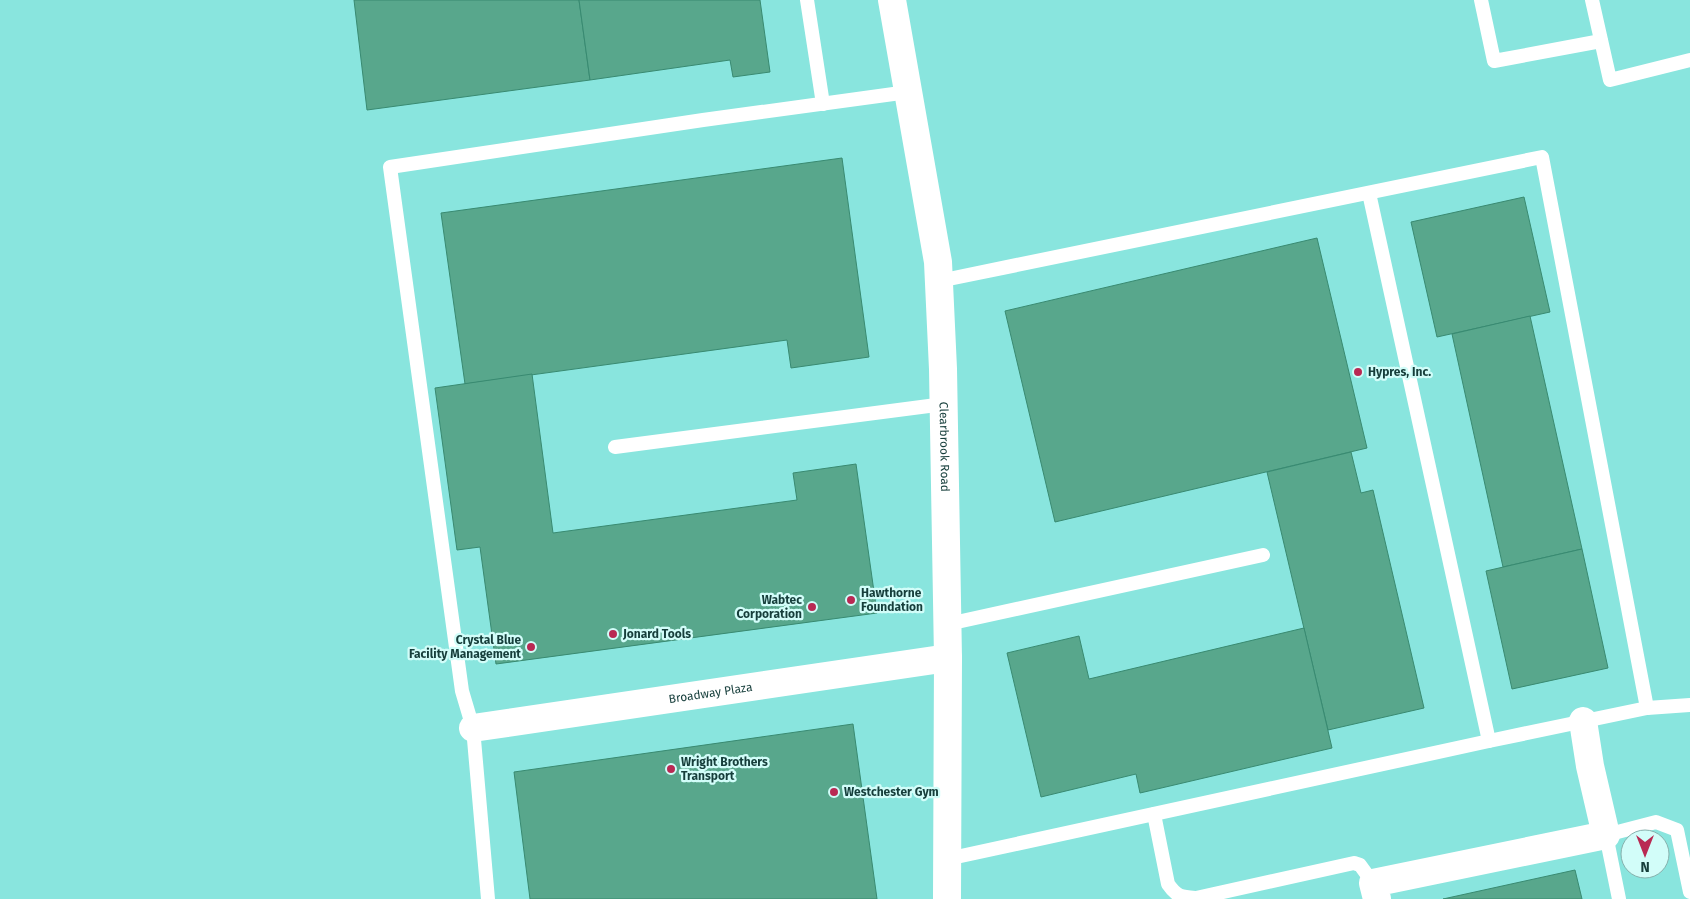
<svg xmlns="http://www.w3.org/2000/svg" width="1690" height="899" viewBox="0 0 1690 899" font-family="'Fira Sans',sans-serif">
<style>
.building{fill:#58a78c;stroke:#398a71}
.lines{fill:none;stroke-linecap:round;stroke-linejoin:round}
.lane{stroke:#fff;stroke-width:14}
.street{stroke:#fff;stroke-width:28}
.secondary{stroke:#fff;stroke-width:28}
.poi-dot{fill:#b92953;stroke:#d2fdf9;stroke-width:2}
.labels{text-anchor:middle;stroke-width:4.5;stroke-linejoin:round;paint-order:stroke}
.poi-label{font-size:12px;font-weight:bold;fill:#163e3b;stroke:#d2fdf9;text-anchor:start}
.street-label{font-size:12px;fill:#163e3b;stroke:#d2fdf9}
</style>
<rect width="100%" height="100%" fill="#89e5de"/>
<!-- building -->
<g class="building">
<polygon points="354,0 579,0 590,80 367,110"/>
<polygon points="579,0 760,0 770,72 733,77 730,60 590,80"/>
<polygon points="842,158 869,357 791,368 787,340 465,384 441,213"/>
<polygon points="1524,197 1550,312 1437,337 1411,222"/>
<polygon points="1317,238 1367,448 1055,522 1005,311"/>
<polygon points="1530,316 1582,549 1503,567 1452,334"/>
<polygon points="532,374 553,533 797,500 793,473 856,464 877,613 496,664 480,547 457,550 435,388"/>
<polygon points="1351,452 1361,493 1373,490 1424,708 1328,730 1267,472"/>
<polygon points="1582,549 1608,668 1512,689 1486,571"/>
<polygon points="1304,628 1332,748 1140,793 1136,774 1041,797 1007,653 1079,636 1089,679"/>
<polygon points="853,724 877,899 530,899 514,772"/>
<polygon points="1575,870 1582,899 1443,899"/>
</g>
<g class="lines">
<!-- lane -->
<g class="lane">
<polyline points="807,0 823,104"/>
<polyline points="1481,0 1494,61 1601,41"/>
<polyline points="1592,0 1610,80 1690,60"/>
<polyline points="1369,193 1489,741"/>
<polyline points="939,281 1542,157 1647,708 1489,741 947,859"/>
<polyline points="615,447 944,404"/>
<polyline points="948,624 1263,555"/>
<polyline points="1647,708 1690,705"/>
<path d="M1154 814 1168 884C1177 897 1181 897 1196 898L1354 863 1360 865 1373 883"/>
<polyline points="488,899 473,728 462,691 390,167 703,120 908,92"/>
<polyline points="1619,899 1606,835 1656,822 1677,830 1690,892"/>
</g>
<!-- street -->
<g class="street">
<path id="s1" d="M473 728 948 658"/>
<polyline points="1377,899 1373,883 1606,835 1590,766 1583,721"/>
</g>
<!-- secondary -->
<path class="secondary" id="s2" d="M892 0 938 262 943 369 948 658 947 899"/>
</g>
<!-- markers -->
<g class="poi-dot">
<circle cx="1358" cy="372" r="5"/>
<circle cx="851" cy="600" r="5"/>
<circle cx="812" cy="607" r="5"/>
<circle cx="613" cy="634" r="5"/>
<circle cx="531" cy="647" r="5"/>
<circle cx="671" cy="769" r="5"/>
<circle cx="834" cy="792" r="5"/>
</g>
<g class="labels">
<!-- poi labels -->
<g class="poi-label">
<text x="1368" y="376">Hypres, Inc.</text>
<text x="861" y="597">Hawthorne<tspan x="861" dy="14">Foundation</tspan></text>
<text x="802" y="604" text-anchor="end">Wabtec<tspan x="802" dy="14">Corporation</tspan></text>
<text x="623" y="638">Jonard Tools</text>
<text x="521" y="644" text-anchor="end">Crystal Blue<tspan x="521" dy="14">Facility Management</tspan></text>
<text x="681" y="766">Wright Brothers<tspan x="681" dy="14">Transport</tspan></text>
<text x="844" y="796">Westchester Gym</text>
</g>
<!-- street labels -->
<g class="street-label">
<text dy="4" stroke="none"><textPath href="#s2" startOffset="451">Clearbrook Road</textPath></text>
<text dy="4" stroke="none"><textPath href="#s1" startOffset="240">Broadway Plaza</textPath></text>
</g>
</g>
<!-- north arrow -->
<g transform="translate(1645 854) rotate(180)"><circle r="24" fill="#d2fdf9" stroke="#87b1ad"/>
<path d="M0-4L9 19L0 12L-9 19Z" fill="#b92953"/>
<text y="-8" font-size="14" font-weight="bold" text-anchor="middle" fill="#163e3b">N</text>
</g>
</svg>
